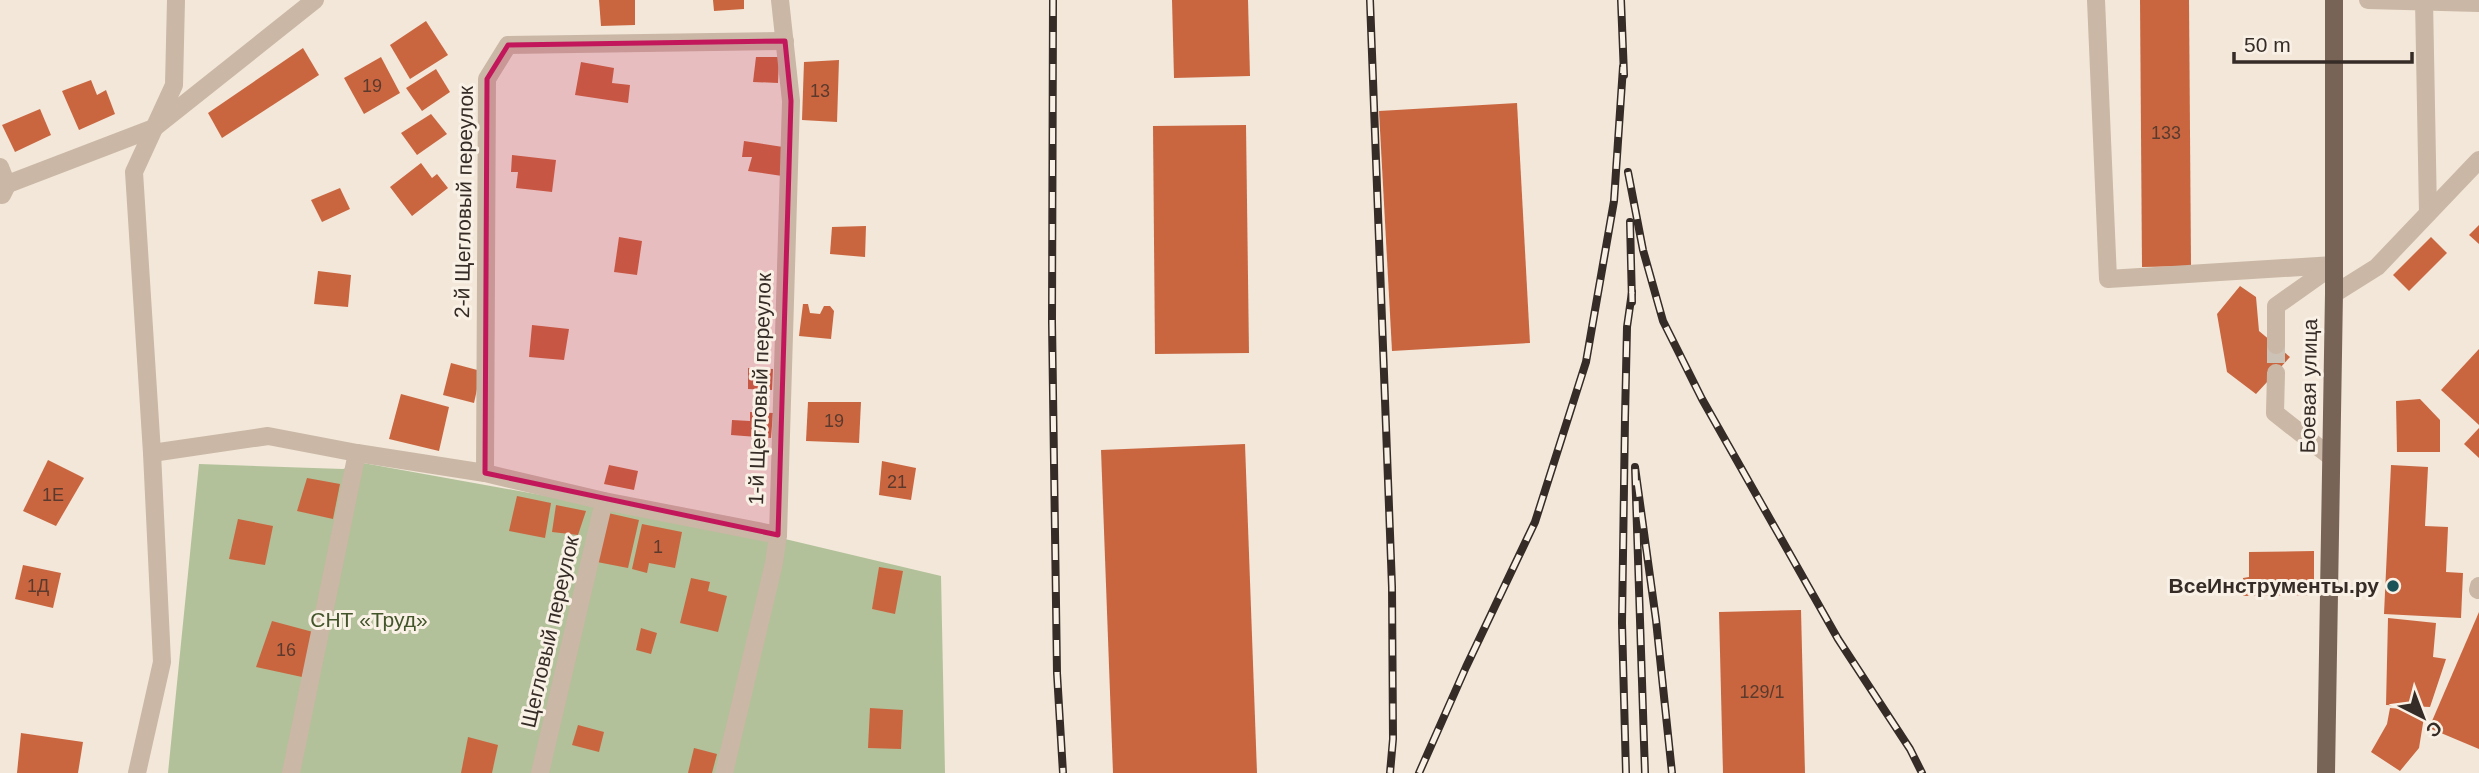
<svg xmlns="http://www.w3.org/2000/svg" width="2479" height="773" viewBox="0 0 2479 773" font-family="Helvetica,sans-serif">
<style>
.green{fill:#b2c199}
.building{fill:#c96640}
.lines{fill:none;stroke-linecap:round;stroke-linejoin:round}
.minor-tunnel{stroke:#ccc2b5;stroke-width:18;stroke-dasharray:18 9;stroke-linecap:butt}
.minor{stroke:#cab7a5;stroke-width:18}
.major{stroke:#786357;stroke-width:18}
.rail-casing{stroke:#362c27;stroke-width:8}
.rail{stroke:#faf1e6;stroke-width:5;stroke-dasharray:16;stroke-linecap:butt}
.marked{fill:#c2185b;fill-opacity:0.2;stroke:#c2185b;stroke-width:5;stroke-linejoin:round}
.poi-dot{fill:#1b5258;stroke:#faf1e6;stroke-width:2.5}
.labels{text-anchor:middle;stroke-width:6;stroke-linejoin:round;paint-order:stroke}
.number-label{font-size:18px;fill:#5b3a2d}
.street-label{font-size:21px;fill:#362c27;stroke:#faf1e6}
.poi-label{font-size:21px;font-weight:bold;fill:#362c27;stroke:#faf1e6;text-anchor:end}
.park-label{font-size:21px;fill:#43552a;stroke:#faf1e6}
</style>
<rect width="100%" height="100%" fill="#f2e7d9"/>
<!-- green -->
<polygon class="green" points="363,463 785,539 941,576 945,773 168,773 199,464 343,469"/>
<!-- building -->
<g class="building">
<polygon points="599,0 635,0 635,25 601,26"/>
<polygon points="713,0 744,0 744,9 714,11"/>
<polygon points="1172,0 1248,0 1250,76 1174,78"/>
<polygon points="2140,0 2189,0 2191,266 2142,267"/>
<polygon points="426,21 448,55 410,79 390,45"/>
<polygon points="303,48 319,75 222,138 208,113"/>
<polygon points="381,57 400,93 364,114 344,78"/>
<polygon points="756,57 779,57 778,83 753,82"/>
<polygon points="839,60 837,122 802,120 804,62"/>
<polygon points="581,62 614,68 612,83 630,85 628,103 575,95"/>
<polygon points="436,69 450,92 422,111 406,88"/>
<polygon points="91,80 97,95 106,90 115,114 79,130 62,91"/>
<polygon points="1517,103 1530,343 1392,351 1379,111"/>
<polygon points="40,109 51,135 15,152 2,125"/>
<polygon points="431,114 447,134 417,155 401,133"/>
<polygon points="1246,125 1249,353 1155,354 1153,126"/>
<polygon points="744,141 783,147 782,176 748,171 752,157 742,157"/>
<polygon points="512,155 556,160 552,192 516,188 518,172 511,172"/>
<polygon points="421,163 432,178 437,174 448,188 412,216 390,187"/>
<polygon points="340,188 350,209 322,222 311,200"/>
<polygon points="2479,225 2479,244 2469,235"/>
<polygon points="866,226 865,257 830,254 832,227"/>
<polygon points="619,237 642,241 637,275 614,272"/>
<polygon points="2431,237 2447,253 2409,291 2393,275"/>
<polygon points="318,271 351,275 348,307 314,304"/>
<polygon points="2240,286 2256,297 2259,331 2290,357 2256,394 2227,372 2217,314"/>
<polygon points="803,304 808,304 810,313 820,314 824,306 830,306 834,311 831,339 799,336"/>
<polygon points="532,325 569,329 564,360 529,357"/>
<polygon points="2479,349 2479,425 2441,390"/>
<polygon points="451,363 481,371 474,403 443,395"/>
<polygon points="748,368 773,369 772,390 748,389"/>
<polygon points="401,394 449,407 439,451 389,439"/>
<polygon points="2420,399 2440,420 2440,452 2397,452 2396,401"/>
<polygon points="808,402 861,402 859,443 806,441"/>
<polygon points="750,412 773,413 771,438 731,435 732,420 750,421"/>
<polygon points="2479,428 2479,458 2464,444"/>
<polygon points="1245,444 1257,773 1113,773 1101,450"/>
<polygon points="48,460 84,478 56,526 23,511"/>
<polygon points="882,461 916,468 911,500 879,495"/>
<polygon points="609,465 638,471 634,490 604,484"/>
<polygon points="2391,465 2428,467 2425,526 2448,527 2446,572 2463,573 2461,618 2384,614"/>
<polygon points="307,478 340,484 333,519 297,511"/>
<polygon points="517,496 551,503 545,538 509,531"/>
<polygon points="556,505 586,511 578,535 552,532"/>
<polygon points="608,513 639,520 628,568 597,562"/>
<polygon points="238,519 273,526 265,565 229,559"/>
<polygon points="642,524 682,532 675,568 649,563 647,573 632,569"/>
<polygon points="2314,551 2314,595 2243,596 2243,578 2249,577 2249,552"/>
<polygon points="23,565 61,573 53,608 15,599"/>
<polygon points="879,567 903,571 895,614 872,609"/>
<polygon points="691,578 710,582 708,591 727,596 718,632 680,623"/>
<polygon points="1801,610 1805,773 1723,773 1719,612"/>
<polygon points="2479,612 2479,749 2429,728"/>
<polygon points="2388,618 2436,623 2433,657 2446,659 2430,707 2386,705"/>
<polygon points="272,621 313,632 302,677 256,667"/>
<polygon points="641,628 657,633 651,654 636,650"/>
<polygon points="870,708 903,710 901,749 868,748"/>
<polygon points="2390,708 2425,711 2419,748 2400,771 2371,752 2387,724"/>
<polygon points="578,725 604,732 599,752 572,745"/>
<polygon points="21,733 83,742 78,773 17,773"/>
<polygon points="468,737 498,745 492,773 461,773"/>
<polygon points="694,748 717,754 712,773 688,773"/>
</g>
<g class="lines">
<!-- minor-tunnel -->
<polyline class="minor-tunnel" points="2276,345 2276,373"/>
<!-- minor -->
<g class="minor">
<polyline points="2096,0 2108,279 2334,265"/>
<polyline points="2368,0 2479,3"/>
<polyline points="2424,0 2428,213"/>
<polyline points="0,167 7,185 2,195"/>
<polyline points="0,187 154,128 315,0"/>
<polyline points="2334,294 2377,267 2479,160"/>
<polyline points="2276,345 2276,306 2334,265"/>
<polyline points="2276,373 2275,413 2331,457"/>
<polyline points="152,453 268,436 357,453 485,473 604,501 778,535"/>
<polyline points="485,473 487,79 508,45 785,41"/>
<polyline points="2478,590 2479,586"/>
<polyline points="137,773 162,662 152,453 134,172 174,85 176,0"/>
<polyline points="291,773 357,453"/>
<polyline points="540,773 604,501"/>
<polyline points="724,773 774,563 778,535 791,101 780,0"/>
</g>
<!-- major -->
<polyline class="major" points="2326,773 2334,294 2334,0"/>
<defs>
<g id="rail">
<polyline points="1053,0 1052,322 1057,673 1063,773"/>
<polyline points="1370,0 1392,587 1393,739 1390,773"/>
<polyline points="1621,0 1624,75"/>
<polyline points="1628,172 1643,250 1663,321 1702,399 1838,639 1910,749 1922,773"/>
<polyline points="1630,222 1632,302"/>
<polyline points="1419,773 1466,667 1535,522 1586,362 1614,201 1623,67"/>
<polyline points="1626,773 1622,623 1625,418 1627,327 1632,292"/>
<polyline points="1645,773 1635,467 1656,620 1672,773"/>
</g>
</defs>
<!-- rail casing -->
<use href="#rail" class="rail-casing"/>
<!-- rail -->
<use href="#rail" class="rail"/>
</g>
<!-- marked area -->
<path class="marked" d="M785 41 791 101 778 535 485 473 487 79 508 45Z"/>
<!-- markers -->
<circle class="poi-dot" cx="2393" cy="586" r="7"/>
<g class="labels">
<!-- number labels -->
<g class="number-label">
<text x="372" y="92">19</text>
<text x="820" y="97">13</text>
<text x="2166" y="139">133</text>
<text x="834" y="427">19</text>
<text x="897" y="488">21</text>
<text x="53" y="501">1Е</text>
<text x="658" y="553">1</text>
<text x="38" y="592">1Д</text>
<text x="286" y="656">16</text>
<text x="1762" y="698">129/1</text>
</g>
<!-- street labels -->
<g class="street-label">
<text transform="translate(464 202) rotate(-89)" y="7">2-й Щегловый переулок</text>
<text transform="translate(2309 386) rotate(-89)" y="7">Боевая улица</text>
<text transform="translate(760 389) rotate(-88)" y="7">1-й Щегловый переулок</text>
<text transform="translate(550 632) rotate(-77)" y="7">Щегловый переулок</text>
</g>
<!-- poi labels -->
<g class="poi-label">
<text x="2379" y="593">ВсеИнструменты.ру</text>
</g>
<!-- park labels -->
<g class="park-label">
<text x="369" y="627">СНТ «Труд»</text>
</g>
</g>
<!-- north arrow -->
<g transform="translate(2423 717) rotate(138)" stroke="#faf1e6" stroke-width="5" paint-order="stroke">
<path d="M0-5L12 26L0 18L-12 26Z" fill="#362c27"/>
<text y="-10" font-size="19" font-weight="bold" text-anchor="middle" fill="#362c27">С</text>
</g>
<!-- scale -->
<path d="M2234 52v10h178v-10" fill="none" stroke="#362c27" stroke-width="3.5"/>
<text x="2244" y="52" font-size="21" fill="#362c27" stroke="#faf1e6" stroke-width="5" paint-order="stroke">50 m</text>
</svg>
